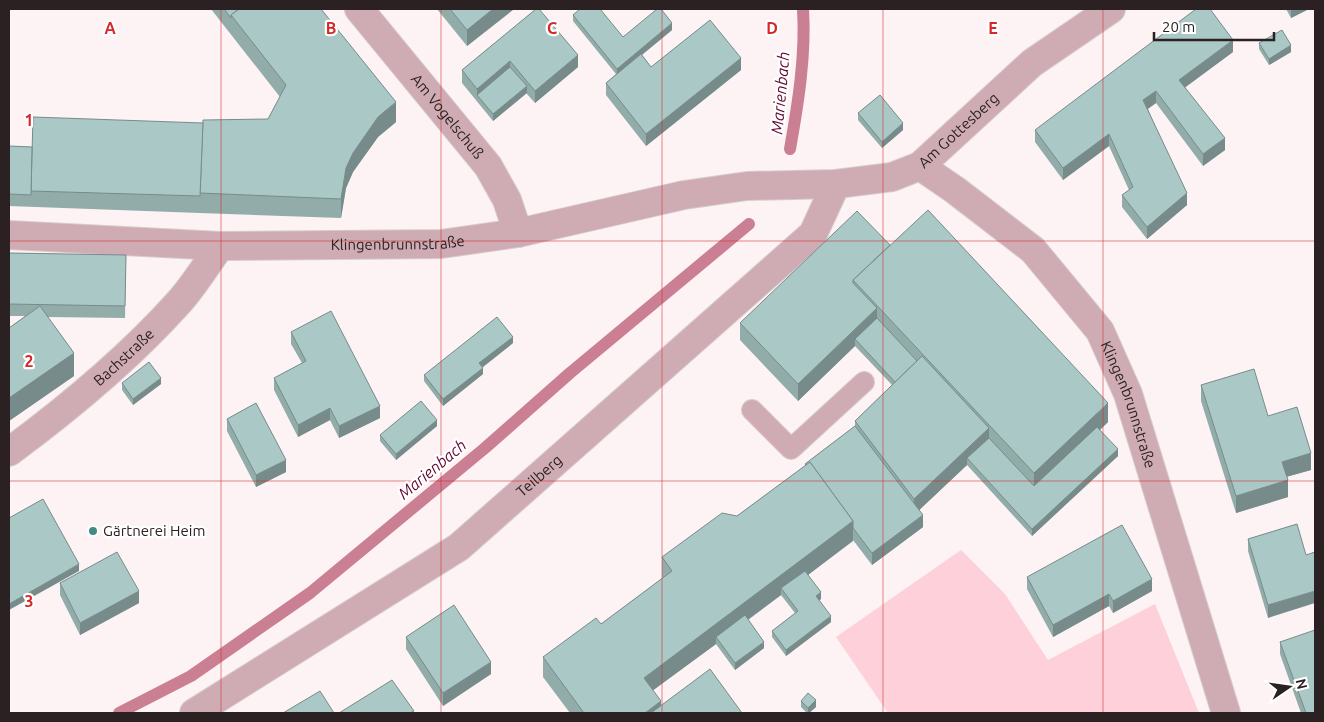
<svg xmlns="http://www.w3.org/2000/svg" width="1324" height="722" viewBox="0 0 1324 722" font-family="Ubuntu,sans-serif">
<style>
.green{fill:#fdd0da}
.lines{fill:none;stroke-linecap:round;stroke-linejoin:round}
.stream{stroke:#ca7f92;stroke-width:12}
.lane-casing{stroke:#d7ccce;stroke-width:22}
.street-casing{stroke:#d7ccce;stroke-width:30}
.lane{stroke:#cfabb3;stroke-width:20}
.street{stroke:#cfabb3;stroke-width:28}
.wall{fill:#92aca9}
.shaded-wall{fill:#778c8a}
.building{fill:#aac8c5;stroke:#778c8a}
.grid{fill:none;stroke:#d62828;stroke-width:1;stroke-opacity:0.55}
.poi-dot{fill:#438a84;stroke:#fff;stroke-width:2}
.labels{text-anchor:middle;stroke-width:4.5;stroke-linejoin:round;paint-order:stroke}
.street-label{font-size:15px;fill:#2b2123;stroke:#fff}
.poi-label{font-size:15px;fill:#2b2123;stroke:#fff;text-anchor:start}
.water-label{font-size:16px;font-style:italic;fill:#63052e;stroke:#fff}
.grid-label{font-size:16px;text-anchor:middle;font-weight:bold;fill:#d62828;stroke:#fff;stroke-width:4.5;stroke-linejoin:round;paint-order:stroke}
</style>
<rect width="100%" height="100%" fill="#fdf2f4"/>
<!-- green -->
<polygon class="green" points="961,550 1005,594 1048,660 1155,604 1199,713 888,713 836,637"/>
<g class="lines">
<!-- stream -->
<g class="stream">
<path d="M790 149C798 104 806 55 803 9"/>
<polyline points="119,713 191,676 310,593 485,448 570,373 749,224"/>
</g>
<defs>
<polyline id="lane" points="752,410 791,449 864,382"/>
<g id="street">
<path id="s1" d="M359 9 488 166 507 200 518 233"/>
<path id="s2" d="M920 166 955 190 1033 250 1100 331 1128 394 1226 713"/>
<path id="s3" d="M9 235 220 246 441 244 518 233 684 195 747 186 836 184 892 177 920 166 1032 63 1111 9"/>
<path id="s4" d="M9 452C70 407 129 358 180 301 195 284 207 264 220 246"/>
<path id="s5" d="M194 713 459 547 813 234 836 184"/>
</g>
</defs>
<!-- lane casing -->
<use href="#lane" class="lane-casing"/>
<!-- street casing -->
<use href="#street" class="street-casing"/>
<!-- lane -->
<use href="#lane" class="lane"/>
<!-- street -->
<use href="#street" class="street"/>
</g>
<!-- wall -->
<g class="wall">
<polygon points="211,9 321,9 396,122 378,137 353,172 346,188 341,218 200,213 9,206 9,146 32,147 203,123 268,119 280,97"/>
<polygon points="437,9 514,9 467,46"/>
<polygon points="536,9 578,67 535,103 526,93 493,121 462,83 462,70"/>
<polygon points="1286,9 1309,9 1291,18"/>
<polygon points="573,15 623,37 672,30 642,55 651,67 741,70 646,146 606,95 606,83 616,74 573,21"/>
<polygon points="1259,43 1291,52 1269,65 1259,49"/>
<polygon points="1233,52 1185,87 1225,150 1203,166 1156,103 1148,109 1187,205 1147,239 1122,207 1122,195 1129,190 1109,146 1063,180 1035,142 1035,130"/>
<polygon points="858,113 903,130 882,148 858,120"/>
<polygon points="890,245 1108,422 1100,430 1118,456 1032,536 967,465 919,510 923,527 872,565 853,540 808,575 821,599 819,600 831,622 786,656 772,637 772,631 795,613 781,595 748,620 764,648 735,670 716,644 653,690 661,706 742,713 570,713 543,677 543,657 601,624 663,578 662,577 662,557 737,516 805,466 805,464 855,426 855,421 892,385 855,346 798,401 740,340 740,323"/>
<polygon points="9,253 126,255 125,318 47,317 74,376 9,421 9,328 25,316 9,316"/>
<polygon points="291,332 380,418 339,438 330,420 298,437 274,390 274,378 302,363 291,344"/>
<polygon points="513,343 483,367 483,374 443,406 424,381 424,375"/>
<polygon points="122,383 161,384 133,405 122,390"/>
<polygon points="1201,385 1268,416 1311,470 1286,477 1288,497 1236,513 1201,401"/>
<polygon points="227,419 286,472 256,487 227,431"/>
<polygon points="437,426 396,460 380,441 380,435"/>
<polygon points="1297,524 1268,618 1248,551 1248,539"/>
<polygon points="1027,577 1152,591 1113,613 1109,606 1053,637 1027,589"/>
<polygon points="60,583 139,603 80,635 60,595"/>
<polygon points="406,637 491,674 443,706 406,649"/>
<polygon points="1280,642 1315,713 1301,713 1280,654"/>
<polygon points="801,701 816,707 809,713 807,713 801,707"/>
</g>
<!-- shaded-wall -->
<g class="shaded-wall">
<polygon points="493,9 514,9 467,46 467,30"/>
<polygon points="1291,9 1309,9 1291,18"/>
<polygon points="672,23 672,30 617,75 617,69"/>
<polygon points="1233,40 1233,52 1179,92 1179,80"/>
<polygon points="1291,45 1291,52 1269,65 1269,59"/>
<polygon points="578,55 578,67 535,103 535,91"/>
<polygon points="741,58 741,70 646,146 646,134"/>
<polygon points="510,61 510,73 477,95 477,89"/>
<polygon points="527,86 527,93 493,121 493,114"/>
<polygon points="1156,91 1156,103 1143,112 1143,100"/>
<polygon points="396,102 396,122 378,137 353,172 346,188 341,218 341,199 346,168 353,153 378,117"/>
<polygon points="903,123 903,130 882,148 882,142"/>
<polygon points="1109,134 1109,146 1063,180 1063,168"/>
<polygon points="1225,138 1225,150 1203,166 1203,154"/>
<polygon points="1187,193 1187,205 1147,239 1147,227"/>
<polygon points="877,308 877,325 855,339 855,346 798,401 798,384"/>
<polygon points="513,337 513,343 479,370 479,363"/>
<polygon points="74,353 74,376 9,421 9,398"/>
<polygon points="483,368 483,374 443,406 443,399"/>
<polygon points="161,378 161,384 133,405 133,399"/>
<polygon points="1108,403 1108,422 1034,493 1034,473"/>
<polygon points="380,406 380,418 339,438 339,426"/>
<polygon points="330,408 330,420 298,437 298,425"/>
<polygon points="437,420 437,426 396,460 396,454"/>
<polygon points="989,428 989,444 967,458 967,465 914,515 914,499"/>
<polygon points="1118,449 1118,456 1032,536 1032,529"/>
<polygon points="1311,453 1311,470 1282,478 1282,462"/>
<polygon points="286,460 286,472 256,487 256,475"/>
<polygon points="1288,480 1288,497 1236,513 1236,496"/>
<polygon points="923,515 923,527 872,565 872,553"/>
<polygon points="853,521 853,541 784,593 781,588 781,595 719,641 716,637 716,644 644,697 644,678"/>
<polygon points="79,564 79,571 9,610 9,604"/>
<polygon points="1152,579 1152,591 1113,613 1113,601"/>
<polygon points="139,591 139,603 80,635 80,623"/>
<polygon points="1315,591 1315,603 1268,618 1268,605"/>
<polygon points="821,592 821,599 816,603 816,596"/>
<polygon points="1109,594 1109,606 1053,637 1053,625"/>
<polygon points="831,616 831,622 786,656 786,650"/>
<polygon points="764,642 764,648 735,670 735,663"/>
<polygon points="491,662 491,674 443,706 443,693"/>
<polygon points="816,700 816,707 809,713 808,713 808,708"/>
<polygon points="661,701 661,713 645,713"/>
</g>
<!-- building -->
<g class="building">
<polygon points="224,9 239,9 231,15 231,18"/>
<polygon points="239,9 321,9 396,102 378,117 353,153 346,168 341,199 200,193 203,120 268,119 286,85 231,15"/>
<polygon points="450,9 493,9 467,30"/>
<polygon points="536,9 539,9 578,55 535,91 510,61 477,89 462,70"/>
<polygon points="580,9 600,9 623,37 657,9 661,9 672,23 617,69 573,15"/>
<polygon points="1196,9 1210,9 1233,40 1179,80 1225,138 1203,154 1156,91 1143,100 1187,193 1147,227 1122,195 1133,187 1109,134 1063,168 1035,130"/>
<polygon points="710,20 741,58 646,134 606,83 641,54 651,67"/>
<polygon points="1282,30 1291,45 1269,59 1259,43"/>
<polygon points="510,67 527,86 493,114 477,95"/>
<polygon points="880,95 903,123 882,142 858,113"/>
<polygon points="33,117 203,123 200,196 31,191"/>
<polygon points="9,146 32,147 31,195 9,194"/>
<polygon points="928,210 1108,403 1034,473 853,280"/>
<polygon points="857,211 890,245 853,280 853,283 877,308 798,384 740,323"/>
<polygon points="9,253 126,255 125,306 9,304"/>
<polygon points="40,306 74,353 9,398 9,328"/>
<polygon points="331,311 380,406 339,426 330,408 298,425 274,378 306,361 291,332"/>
<polygon points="497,317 513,337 479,363 483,368 443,399 424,375"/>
<polygon points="877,318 917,361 895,382 855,339"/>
<polygon points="922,356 989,428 914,499 855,421"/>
<polygon points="149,362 161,378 133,399 122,383"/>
<polygon points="1254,369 1268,416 1297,407 1311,453 1282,462 1288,480 1236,496 1201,385"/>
<polygon points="421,401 437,420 396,454 380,435"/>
<polygon points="256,403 286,460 256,475 227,419"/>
<polygon points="855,426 923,515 872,553 853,528 853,521 810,462 806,465 805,464"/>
<polygon points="1097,427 1118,449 1032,529 967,458 989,438 1034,486"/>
<polygon points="810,462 853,521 644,678 661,701 645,713 584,713 543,657 596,618 601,624 672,571 662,557 722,513 737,516"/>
<polygon points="43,499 79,564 9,604 9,518"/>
<polygon points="1297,524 1306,555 1315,552 1315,591 1268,605 1248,539"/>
<polygon points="1122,525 1152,579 1113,601 1109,594 1053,625 1027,577"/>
<polygon points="117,552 139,591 80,623 60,583"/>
<polygon points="805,571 821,592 816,596 831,616 786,650 772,631 798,611 781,588"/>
<polygon points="454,605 491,662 443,693 406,637"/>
<polygon points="745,615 764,642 735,663 716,637"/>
<polygon points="1315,630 1315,713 1306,713 1280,642"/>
<polygon points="710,669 742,713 651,713"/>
<polygon points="392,680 414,711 410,713 339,713"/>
<polygon points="320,691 334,713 283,713"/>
<polygon points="808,693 816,700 808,708 801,701"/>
</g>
<!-- grid -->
<path class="grid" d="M221 9V713M441 9V713M662 9V713M883 9V713M1103 9V713M9 241H1315M9 481H1315"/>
<!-- markers -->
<circle class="poi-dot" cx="93" cy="531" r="5"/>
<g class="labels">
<!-- street labels -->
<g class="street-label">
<text dy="5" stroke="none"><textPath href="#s1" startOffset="139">Am Vogelschuß</textPath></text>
<text dy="5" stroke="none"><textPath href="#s3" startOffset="972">Am Gottesberg</textPath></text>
<text dy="5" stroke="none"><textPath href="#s3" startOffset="389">Klingenbrunnstraße</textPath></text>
<text dy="5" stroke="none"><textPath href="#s4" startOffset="149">Bachstraße</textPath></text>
<text dy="5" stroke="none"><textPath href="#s2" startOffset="325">Klingenbrunnstraße</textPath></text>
<text dy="5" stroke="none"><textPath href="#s5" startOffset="420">Teilberg</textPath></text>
</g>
<!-- poi labels -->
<g class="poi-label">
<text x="103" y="536">Gärtnerei Heim</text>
</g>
<!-- water labels -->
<g class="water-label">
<text transform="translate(780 93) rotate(-85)" y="6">Marienbach</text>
<text transform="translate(432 469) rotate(-40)" y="6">Marienbach</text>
</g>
</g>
<g class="grid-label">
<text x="110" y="34">A</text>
<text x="331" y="34">B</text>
<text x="552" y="34">C</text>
<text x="772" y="34">D</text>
<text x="993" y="34">E</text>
<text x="29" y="126">1</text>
<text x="29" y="367">2</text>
<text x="29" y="607">3</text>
</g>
<!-- border -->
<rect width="1324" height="722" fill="none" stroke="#2b2123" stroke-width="20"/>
<!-- north arrow -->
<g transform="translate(1289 687) rotate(77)" stroke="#ffffff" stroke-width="4" paint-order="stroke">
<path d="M0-4L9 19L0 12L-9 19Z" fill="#2b2123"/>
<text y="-8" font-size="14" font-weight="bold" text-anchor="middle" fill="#2b2123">N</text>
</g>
<!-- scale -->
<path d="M1154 32v8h120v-8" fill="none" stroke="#2b2123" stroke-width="2.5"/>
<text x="1162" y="32" font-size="15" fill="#2b2123" stroke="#ffffff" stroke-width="4" paint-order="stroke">20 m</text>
</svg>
